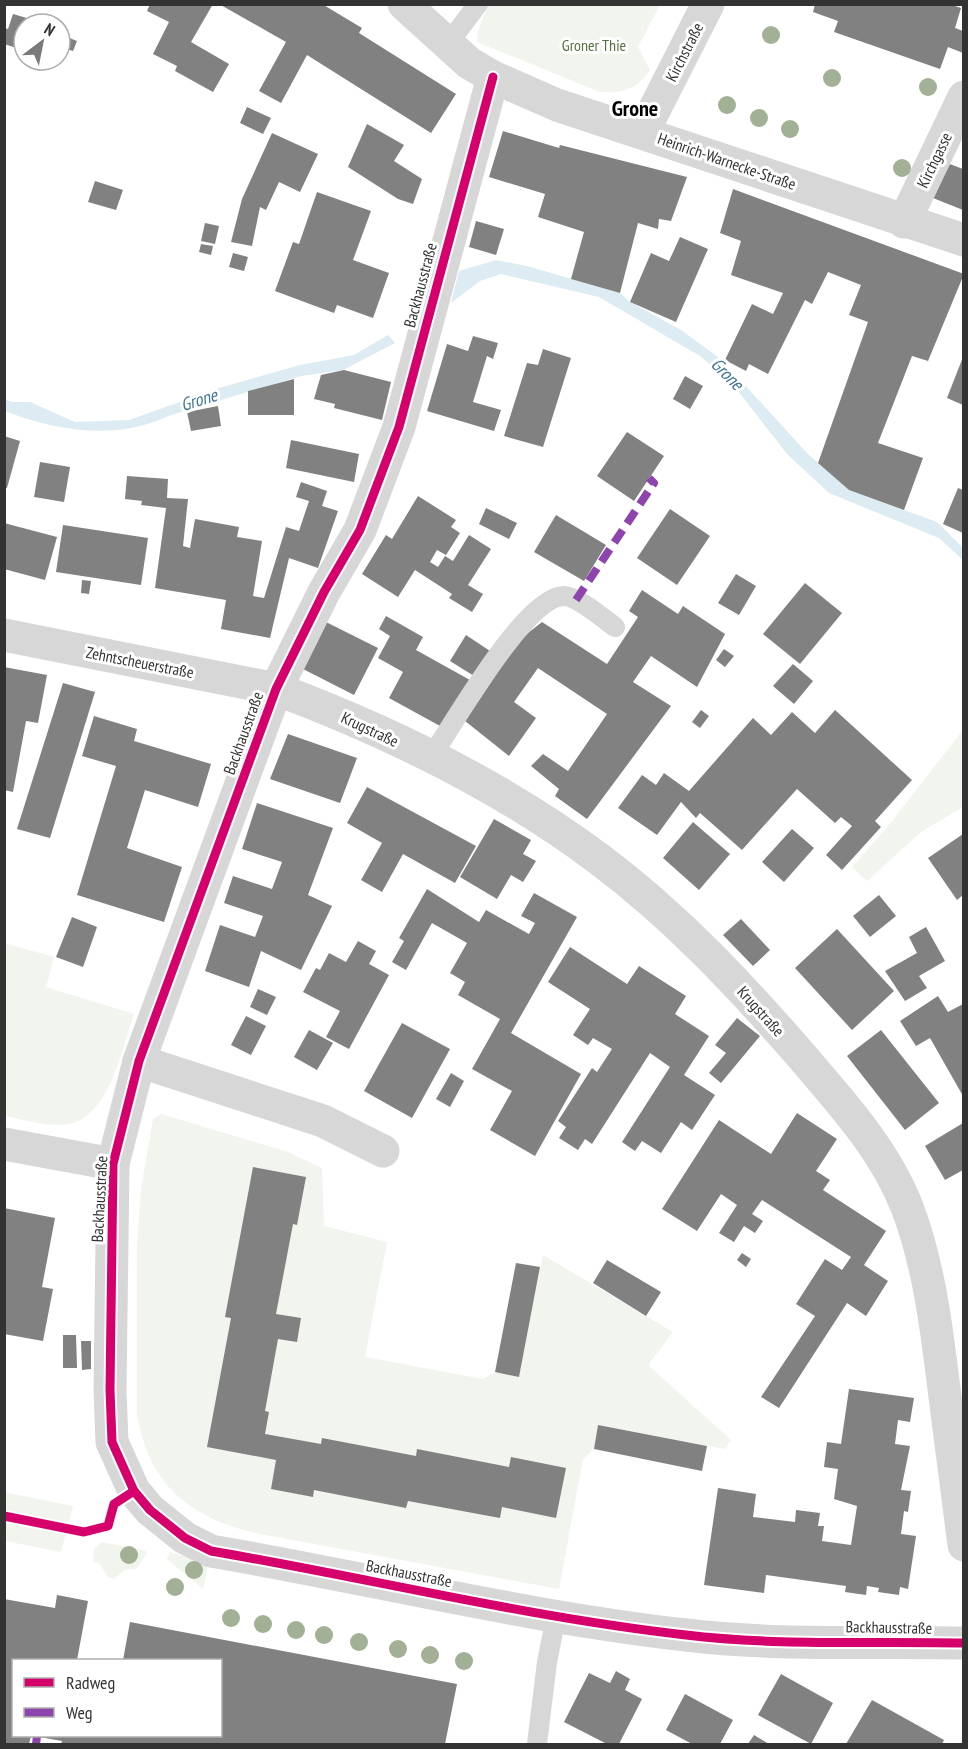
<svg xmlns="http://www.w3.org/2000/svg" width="968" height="1749" viewBox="0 0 968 1749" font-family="'PT Sans Narrow',sans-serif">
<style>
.green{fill:#f1f5ed}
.water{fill:#ddebf3}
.building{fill:#818181}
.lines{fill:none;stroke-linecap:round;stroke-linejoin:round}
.lane{stroke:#d7d7d7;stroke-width:20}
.street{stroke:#d7d7d7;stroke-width:33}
.quiet{stroke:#8e44ad;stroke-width:8;stroke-dasharray:15 8;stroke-linecap:butt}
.cycleway-casing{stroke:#fff;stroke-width:13}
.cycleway{stroke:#d6006c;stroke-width:9}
.tree{fill:#a2b095}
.labels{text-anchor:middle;stroke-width:6;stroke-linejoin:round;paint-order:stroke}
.park-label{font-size:16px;fill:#56703f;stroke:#fff}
.street-label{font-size:16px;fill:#333;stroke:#fff}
.water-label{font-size:18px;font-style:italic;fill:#3f7597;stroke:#fff}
.district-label{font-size:22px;font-weight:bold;fill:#000;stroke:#fff}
</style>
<rect width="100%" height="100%" fill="#fff"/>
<!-- green -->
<g class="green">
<path d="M488 5H660L638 47 650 70C638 89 621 94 600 92L477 42 478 32Z"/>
<polygon points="963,730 963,807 921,832 867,881 852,867 889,825"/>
<path d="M4 943 54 957 46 987 134 1014C121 1051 108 1126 59 1125 41 1125 22 1119 5 1116Z"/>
<path d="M161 1114 288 1152 322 1168 324 1226 387 1242 365 1357 483 1379 495 1372 519 1377 543 1255 673 1332 648 1365 731 1440 725 1449 598 1425 594 1449 583 1459 559 1589 260 1534C192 1519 149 1487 137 1414V1246L141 1189 153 1119Z"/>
<polygon points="4,1492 73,1506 61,1552 5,1541"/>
<polygon points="101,1542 144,1550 147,1553 136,1569 125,1570 114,1579 108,1577 99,1563 93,1562 94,1550"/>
<polygon points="170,1552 208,1564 203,1589 167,1559"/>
</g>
<!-- water -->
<g class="water">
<polygon points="496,260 527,266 620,293 630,302 681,330 722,360 807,453 849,490 937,522 963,548 963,560 939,538 829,493 787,454 731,382 700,356 599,297 501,274 480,281 451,303 459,271"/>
<path d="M388 335 395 343 343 370 301 376 168 416C116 441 56 431 5 411L4 399 12 402H30L75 422 129 420 219 388 300 365 354 355Z"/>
</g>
<!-- building -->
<g class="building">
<polygon points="150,4 213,4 191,42 229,64 213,92 175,71 177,66 153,54 169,22 147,11"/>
<polygon points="219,4 322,4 362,28 359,33 456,94 431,133 307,55 281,103 259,91 286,42"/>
<polygon points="815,4 949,4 961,8 955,28 963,31 963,53 948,47 940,69 834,32 838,21 813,12"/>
<polygon points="13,14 30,19 29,24 24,24 24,38 20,49 4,44 4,28 8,29"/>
<polygon points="62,35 77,41 73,51 60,47"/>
<polygon points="247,107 271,118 263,134 240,123"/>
<polygon points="367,124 404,145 394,161 422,179 413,204 398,199 348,167"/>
<polygon points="503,131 559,148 560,145 687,177 671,221 659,219 658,229 638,223 620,293 571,279 584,232 538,217 545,194 489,177"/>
<polygon points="272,133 318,154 300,192 279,182 266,210 260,207 252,246 231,242 242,199"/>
<polygon points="947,163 963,169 963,210 933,198"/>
<polygon points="95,181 123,190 116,210 88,202"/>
<polygon points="733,189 964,274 928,361 912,356 878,443 923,458 904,510 849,490 818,463 868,322 849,315 861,285 828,272 812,304 805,300 768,374 749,364 746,371 725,360 752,304 773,314 783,293 731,275 741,241 720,233"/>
<polygon points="317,192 371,211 353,260 389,273 373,318 337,305 334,313 275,291 293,242 299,244"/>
<polygon points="476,221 504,229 496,255 469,247"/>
<polygon points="205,223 219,226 215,244 201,241"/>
<polygon points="680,237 708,249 676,322 630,302 651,253 669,261"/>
<polygon points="201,244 213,246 211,255 199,252"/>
<polygon points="233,253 248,257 244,271 229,267"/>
<polygon points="473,336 498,343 493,359 487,356 473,402 501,410 494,431 427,411 447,344 468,351"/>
<polygon points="543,349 571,358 543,447 504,436 527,363 538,365"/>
<polygon points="963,357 963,405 947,398"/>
<polygon points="344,370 391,382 382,420 334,408 335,404 314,399 321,375"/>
<polygon points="685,376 703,386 690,409 673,399"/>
<polygon points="294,379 294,415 248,415 248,391"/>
<polygon points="218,406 221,426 191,431 187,412"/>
<polygon points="627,432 664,456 634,501 597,476"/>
<polygon points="4,436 20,441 7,488 4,487"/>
<polygon points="291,440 359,454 354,482 286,468"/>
<polygon points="40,462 70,467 64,502 34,497"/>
<polygon points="127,476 168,479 167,498 188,499 183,546 190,548 195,519 239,527 237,537 262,541 253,596 264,598 286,527 299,531 309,501 296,497 301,482 327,491 322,506 338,511 318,568 289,558 270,638 221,629 226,600 155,588 166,508 141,505 142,501 125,499"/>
<polygon points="958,488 963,490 963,533 943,524"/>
<polygon points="418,496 456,520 451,527 460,533 446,555 437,550 430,562 438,567 445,556 453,561 469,535 491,549 468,585 483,594 472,612 449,598 452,594 415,570 398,597 362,574 386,535 392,539"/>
<polygon points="486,508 517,523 509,539 479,524"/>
<polygon points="670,509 710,536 677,585 637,558"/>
<polygon points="556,515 606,545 584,581 534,552"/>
<polygon points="4,523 57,537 45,580 4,569"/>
<polygon points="63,525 148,538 141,585 56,572"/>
<polygon points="736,574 756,586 739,615 718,603"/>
<polygon points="82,580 91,581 89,594 81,593"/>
<polygon points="805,583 842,613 800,664 763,634"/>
<polygon points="642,590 678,614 683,606 725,634 697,687 651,656 633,682 671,706 587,819 555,796 559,789 531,766 543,754 568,771 607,714 538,668 514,702 536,718 509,756 465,721 519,640 542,622 607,664 638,617 629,611"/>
<polygon points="386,616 423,637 416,650 470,680 440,726 389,698 403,672 378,658 390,636 379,629"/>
<polygon points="326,622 378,648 354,695 303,669"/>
<polygon points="466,635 490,651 474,676 450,661"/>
<polygon points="724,649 734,656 725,667 716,660"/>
<polygon points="793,664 813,681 794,704 773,686"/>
<polygon points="4,667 47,675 38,723 26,721 13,792 4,790"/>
<polygon points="63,683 95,692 50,838 17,829"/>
<polygon points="701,710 709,716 700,728 692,722"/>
<polygon points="835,710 912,780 875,821 881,827 842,870 826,855 852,826 841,817 835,823 797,789 742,850 700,813 696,818 681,802 657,835 618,808 642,775 656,785 664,773 689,791 753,718 771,735 792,712 815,733"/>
<polygon points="94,716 137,729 134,741 211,764 198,807 145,790 127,848 182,867 164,922 77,895 116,766 82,756"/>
<polygon points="288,734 357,758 340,803 270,779"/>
<polygon points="367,787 476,846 455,883 403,854 382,892 361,880 382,843 347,823"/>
<polygon points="257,803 333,828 308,895 332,906 301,970 261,951 249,987 205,971 220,925 255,937 263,916 224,903 233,876 272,889 282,862 242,849"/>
<polygon points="494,819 531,840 523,854 536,861 523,882 511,875 497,899 460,877"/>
<polygon points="693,822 730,854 699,890 663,858"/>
<polygon points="792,829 814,848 784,882 762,862"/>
<polygon points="963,834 963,895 957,900 928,858"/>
<polygon points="427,889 479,922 486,910 529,934 535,923 521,916 534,893 577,917 511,1033 581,1074 535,1156 490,1130 512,1091 472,1069 500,1019 458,995 465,982 450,973 467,943 432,923 406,970 392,962 404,941 399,938"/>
<polygon points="879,895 896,916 870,937 853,916"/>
<polygon points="72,917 97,927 83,967 56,957"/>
<polygon points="741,919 770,950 753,966 723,935"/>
<polygon points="926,927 945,961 919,976 927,988 905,1001 885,971 917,953 909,937"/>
<polygon points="837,929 894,991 852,1030 795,968"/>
<polygon points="358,941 376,951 369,964 389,975 349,1049 326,1037 340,1011 303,992 316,968 320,970 329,953 346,962"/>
<polygon points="570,947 627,984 639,966 686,996 675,1014 709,1036 684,1075 715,1095 692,1130 681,1122 661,1153 642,1141 635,1151 622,1142 670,1067 650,1053 592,1144 585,1139 578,1150 559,1138 566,1127 558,1121 592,1068 597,1072 612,1049 593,1038 588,1045 573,1035 590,1009 548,982"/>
<polygon points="258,989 276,997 267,1015 250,1007"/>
<polygon points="938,996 948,1012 963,1004 963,1096 930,1038 916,1046 900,1021"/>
<polygon points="246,1016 266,1026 251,1055 231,1045"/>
<polygon points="737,1018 760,1036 721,1083 709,1073 726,1053 715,1045"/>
<polygon points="402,1023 450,1049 412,1118 364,1091"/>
<polygon points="309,1030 333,1043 317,1070 294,1057"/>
<polygon points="881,1030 939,1103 905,1130 847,1056"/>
<polygon points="451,1073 464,1081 450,1107 436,1099"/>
<polygon points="797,1113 837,1139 816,1171 830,1180 823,1190 886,1231 864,1265 888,1281 866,1316 847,1303 779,1408 761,1397 815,1316 796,1304 825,1259 842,1270 851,1257 762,1200 752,1214 763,1221 755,1233 744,1226 734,1242 719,1233 737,1205 721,1194 697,1231 662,1209 719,1120 771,1154"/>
<polygon points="963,1123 963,1170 945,1180 925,1146"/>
<polygon points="253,1167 306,1177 297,1225 293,1224 276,1314 301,1318 297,1342 278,1339 265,1411 269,1412 265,1434 321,1444 322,1438 416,1456 417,1449 509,1467 511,1457 566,1468 556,1518 502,1507 500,1518 408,1501 406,1508 314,1490 313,1497 271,1489 276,1460 207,1447 231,1318 225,1317"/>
<polygon points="4,1208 55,1218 42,1287 53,1289 43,1341 4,1334"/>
<polygon points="742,1253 751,1259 746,1267 737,1260"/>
<polygon points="607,1260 661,1292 646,1316 593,1283"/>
<polygon points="516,1263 540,1267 519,1377 495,1372"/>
<polygon points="63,1335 76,1335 77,1368 63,1368"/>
<polygon points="81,1341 91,1341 91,1369 82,1370"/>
<polygon points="849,1389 914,1398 910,1422 898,1420 895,1444 910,1446 901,1490 911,1491 908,1512 904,1511 901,1534 916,1536 908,1589 900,1587 899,1595 878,1592 879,1588 867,1586 866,1595 845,1592 846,1586 766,1575 764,1593 704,1585 718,1488 756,1494 753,1517 795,1522 796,1510 820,1513 818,1526 824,1526 822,1541 851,1545 857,1506 834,1499 838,1469 824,1467 827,1442 841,1444"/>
<polygon points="598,1425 707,1446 702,1471 594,1449"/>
<polygon points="57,1595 88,1601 77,1660 14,1660 14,1736 31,1736 29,1744 4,1743 4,1599 55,1608"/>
<polygon points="130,1622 457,1684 445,1744 61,1744 62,1741 39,1737 220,1736 220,1660 123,1660"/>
<polygon points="616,1671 630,1679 625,1690 642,1699 619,1744 607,1744 564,1722 589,1673 610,1683"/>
<polygon points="781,1674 833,1703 811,1744 758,1715"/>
<polygon points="685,1694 733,1720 720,1744 692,1744 666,1730"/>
<polygon points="872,1700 944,1740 942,1744 846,1744"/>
<polygon points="754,1735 769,1744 748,1744"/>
</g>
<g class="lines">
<!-- lane -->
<g class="lane">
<polyline points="447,45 478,4"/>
<path d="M431 757C453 725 526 595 564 596 577 596 604 619 615 627"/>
<polyline points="537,1744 547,1662 556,1617"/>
</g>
<!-- street -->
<g class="street">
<polyline points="404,4 469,63 493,77 557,105 964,240"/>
<path d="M493 77 399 427 360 530 324 592 276 689 139 1061 113 1164 110 1390 112 1442 134 1491 150 1510 185 1538 211 1551C369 1578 526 1617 686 1635 777 1646 872 1641 964 1643"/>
<polyline points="643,132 708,4"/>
<polyline points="904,222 964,97"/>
<path d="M4 635 276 689C388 731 503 787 599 859 674 915 738 983 799 1053 839 1100 884 1148 907 1207 928 1262 936 1323 943 1381 950 1435 957 1490 964 1545"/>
<polyline points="139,1061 323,1121 383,1151"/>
<polyline points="4,1144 113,1164"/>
</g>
<!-- quiet -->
<g class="quiet">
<polyline points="576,600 654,483 649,478"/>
<polyline points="36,1744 37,1736"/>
</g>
<defs>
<g id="cycleway">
<path d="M493 77 399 427 360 530 324 592 276 689 139 1061 113 1164 110 1390 112 1442 134 1491 150 1510 185 1538 211 1551C369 1578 526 1617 686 1635 777 1646 872 1641 964 1643"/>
<polyline points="4,1516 84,1532 108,1526 114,1504 134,1491"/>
</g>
</defs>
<!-- cycleway casing -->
<use href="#cycleway" class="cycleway-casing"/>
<!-- cycleway -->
<use href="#cycleway" class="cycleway"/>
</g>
<!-- trees -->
<g class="tree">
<circle cx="771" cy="35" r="9"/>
<circle cx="832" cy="78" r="9"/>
<circle cx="928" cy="87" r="9"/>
<circle cx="727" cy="105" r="9"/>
<circle cx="759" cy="118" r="9"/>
<circle cx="790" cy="129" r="9"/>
<circle cx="902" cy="168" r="9"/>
<circle cx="129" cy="1555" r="9"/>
<circle cx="194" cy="1570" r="9"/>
<circle cx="175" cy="1587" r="9"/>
<circle cx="231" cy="1618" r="9"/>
<circle cx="263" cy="1624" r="9"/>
<circle cx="296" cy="1630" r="9"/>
<circle cx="324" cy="1635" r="9"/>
<circle cx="359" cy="1642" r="9"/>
<circle cx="398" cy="1649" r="9"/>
<circle cx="430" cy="1655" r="9"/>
<circle cx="464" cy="1661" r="9"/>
</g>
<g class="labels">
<!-- park labels -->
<g class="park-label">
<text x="594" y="51">Groner Thie</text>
</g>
<!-- street labels -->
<g class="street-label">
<text transform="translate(684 52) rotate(-63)" y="6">Kirchstraße</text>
<text transform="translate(934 160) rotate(-64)" y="6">Kirchgasse</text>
<text transform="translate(727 161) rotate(19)" y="6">Heinrich-Warnecke-Straße</text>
<text transform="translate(420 285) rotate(-75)" y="6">Backhausstraße</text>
<text transform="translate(140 662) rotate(11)" y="6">Zehntscheuerstraße</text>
<text transform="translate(370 729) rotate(25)" y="6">Krugstraße</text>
<text transform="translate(243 733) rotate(-70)" y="6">Backhausstraße</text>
<text transform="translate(761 1011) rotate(48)" y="6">Krugstraße</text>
<text transform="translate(99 1199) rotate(-87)" y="6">Backhausstraße</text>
<text transform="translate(409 1573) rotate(11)" y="6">Backhausstraße</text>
<text transform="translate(889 1627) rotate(1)" y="6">Backhausstraße</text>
</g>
<!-- water labels -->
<g class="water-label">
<text transform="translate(727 374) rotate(45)" y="6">Grone</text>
<text transform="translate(199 400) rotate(-17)" y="6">Grone</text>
</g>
<!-- district labels -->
<g class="district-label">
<text x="635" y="116">Grone</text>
</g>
</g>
<!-- border -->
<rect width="968" height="1749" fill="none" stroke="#333333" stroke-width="12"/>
<!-- legend -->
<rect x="12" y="1659" width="210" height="78" fill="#ffffff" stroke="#adadad" stroke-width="1.5"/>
<rect x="24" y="1678" width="30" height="9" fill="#d6006c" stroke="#adadad" stroke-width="1.5"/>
<text x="66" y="1689" font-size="18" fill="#333333">Radweg</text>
<rect x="24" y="1708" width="30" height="9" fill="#8e44ad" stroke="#adadad" stroke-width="1.5"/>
<text x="66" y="1719" font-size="18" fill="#333333">Weg</text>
<!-- north arrow -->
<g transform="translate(42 42) rotate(32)"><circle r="28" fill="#ffffff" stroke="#adadad" stroke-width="1.5"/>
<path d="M0-4.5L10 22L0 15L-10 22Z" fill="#7a7a7a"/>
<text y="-9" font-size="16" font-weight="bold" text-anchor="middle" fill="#333333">N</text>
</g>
</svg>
